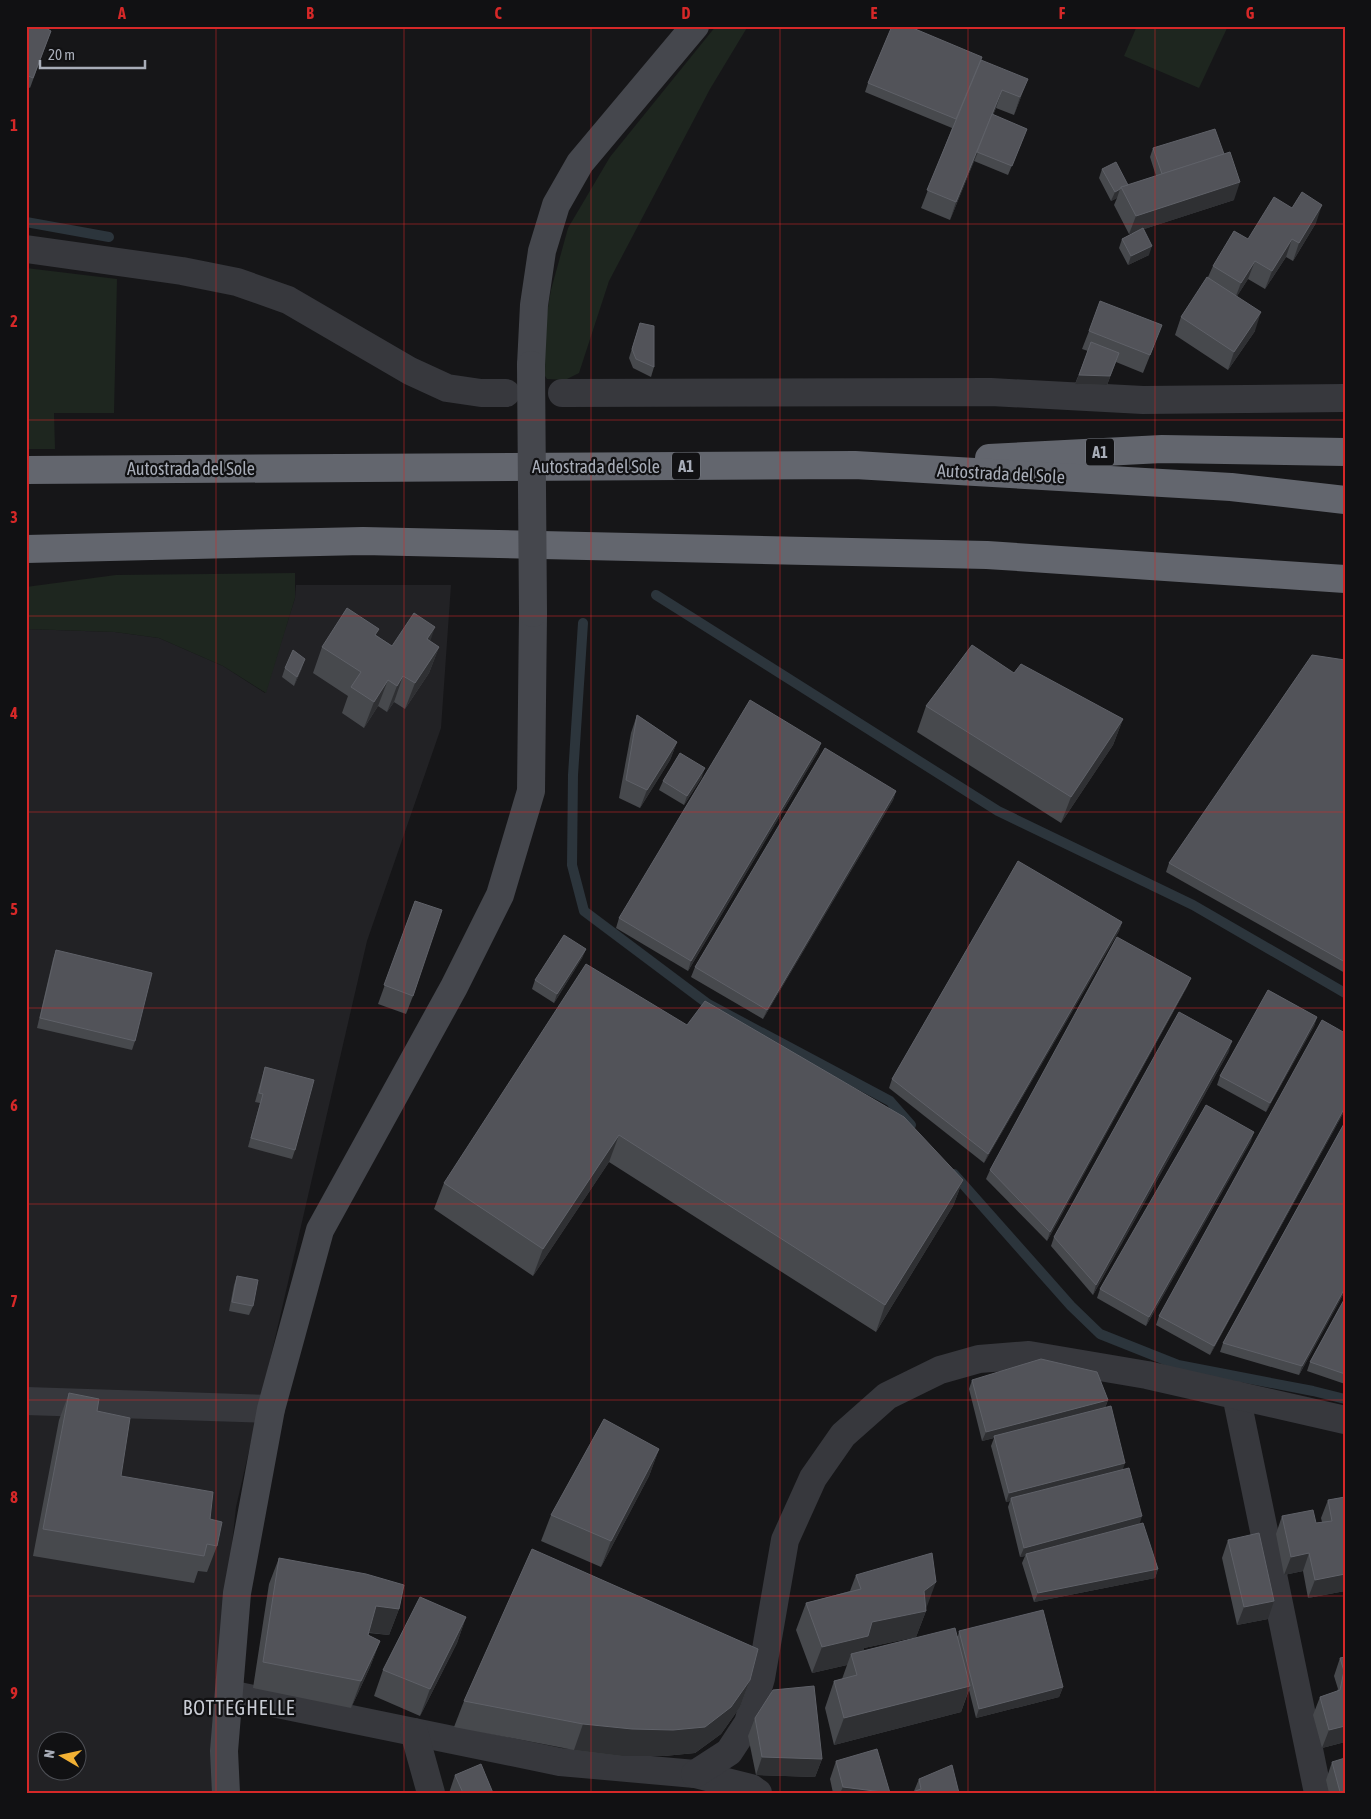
<svg xmlns="http://www.w3.org/2000/svg" width="1371" height="1819" viewBox="0 0 1371 1819" font-family="'Asap Condensed',sans-serif">
<style>
.built{fill:#222225;fill-rule:evenodd}
.green{fill:#1e261f}
.lines{fill:none;stroke-linecap:round;stroke-linejoin:round}
.stream{stroke:#2c353c;stroke-width:10}
.street{stroke:#37383d;stroke-width:28}
.secondary{stroke:#45474d;stroke-width:28}
.highway{stroke:#63666e;stroke-width:28}
.secondary-bridge{stroke:#45474d;stroke-width:28}
.wall{fill:#47494d}
.shaded-wall{fill:#2f3033}
.building{fill:#525359;stroke:#5f6168}
.grid{fill:none;stroke:#d62828;stroke-width:1;stroke-opacity:0.55}
.labels{text-anchor:middle;stroke-width:4.5;stroke-linejoin:round;paint-order:stroke}
.shield{fill:#111113;stroke:#7b7e86;stroke-width:1}
.shield-label{font-size:16px;font-weight:bold;fill:#a8adb8}
.street-label{font-size:18px;fill:#a8adb8;stroke:#111113}
.quarter-label{font-size:20px;letter-spacing:1px;fill:#c9ccd4;stroke:#111113}
.neatline{fill:none;stroke:#d62828;stroke-width:2}
.grid-label{font-size:16px;text-anchor:middle;font-weight:bold;fill:#d62828}
</style>
<rect width="100%" height="100%" fill="#161618"/>
<!-- built -->
<path class="built" d="M296 585H451L441 728 367 941 236 1507 213 1722 214 1793H26V629L115 632 159 638 223 666 265 693 295 598ZM48 1742H78V1772H48Z"/>
<!-- green -->
<g class="green">
<polygon points="716,26 748,26 710,89 609,281 579,373 565,380 547,379 538,365 551,290 568,228 610,157"/>
<polygon points="1137,26 1228,26 1199,88 1124,56"/>
<polygon points="26,268 117,279 114,413 54,413 55,449 26,449"/>
<polygon points="295,573 295,598 266,693 223,666 159,638 115,632 26,629 26,587 116,575"/>
</g>
<g class="lines">
<!-- stream -->
<g class="stream">
<polyline points="26,222 109,237"/>
<polyline points="656,595 998,811 1193,905 1345,993"/>
<polyline points="583,623 573,775 572,865 584,911 708,1004 890,1101 911,1125"/>
<polyline points="954,1174 1071,1306 1100,1334 1178,1365 1313,1391 1345,1399"/>
</g>
<!-- street -->
<g class="street">
<polyline points="26,249 182,271 237,282 288,300 410,371 447,388 481,393 506,393"/>
<polyline points="562,393 991,392 1143,400 1345,398"/>
<polyline points="1236,1395 1318,1793"/>
<polyline points="26,1401 271,1409"/>
<polyline points="229,1694 560,1762 695,1774 751,1788 758,1793"/>
<polyline points="414,1732 431,1793"/>
<polyline points="695,1774 729,1752 748,1723 761,1678 785,1540 813,1478 843,1435 887,1396 940,1370 979,1359 1029,1355 1147,1375 1345,1420"/>
</g>
<!-- secondary -->
<g class="secondary">
<polyline points="531,365 534,305 542,251 556,205 580,163 695,26"/>
<polyline points="226,1793 224,1751 237,1593 271,1409 320,1230 454,987 500,895 531,791 533,613"/>
</g>
<!-- highway -->
<g class="highway">
<polyline points="989,458 1162,449 1345,452"/>
<polyline points="26,470 855,465 1231,487 1345,500"/>
<polyline points="26,549 363,541 987,555 1345,579"/>
</g>
<!-- secondary-bridge -->
<polyline class="secondary-bridge" points="531,365 533,613"/>
</g>
<!-- wall -->
<g class="wall">
<polygon points="26,26 51,31 30,88 26,86"/>
<polygon points="981,60 1021,97 1014,115 996,108 993,115 1027,129 1008,175 974,161 950,220 921,208 952,128 865,92 868,83"/>
<polygon points="1153,148 1234,200 1144,229 1149,255 1128,265 1119,248 1122,239 1138,231 1129,234 1114,205 1117,198 1111,201 1099,178 1102,169 1128,185 1156,176 1150,157"/>
<polygon points="1316,223 1293,261 1286,257 1265,289 1248,279 1237,296 1255,331 1228,370 1175,335 1181,317 1208,277 1213,266 1248,239"/>
<polygon points="640,323 654,367 651,377 633,368 629,358"/>
<polygon points="1089,331 1155,343 1143,373 1116,362 1107,385 1075,384 1088,351 1082,349"/>
<polygon points="376,635 392,646 430,641 439,647 429,673 405,709 394,702 387,712 378,706 364,728 342,713 348,696 313,673 322,647"/>
<polygon points="1345,660 1345,973 1166,872 1169,863"/>
<polygon points="285,668 302,668 294,686 282,677"/>
<polygon points="1014,673 1123,719 1113,745 1061,823 917,732 926,706"/>
<polygon points="637,715 677,742 670,760 640,808 619,798 631,733"/>
<polygon points="821,743 818,752 688,971 616,928 619,918"/>
<polygon points="702,777 684,805 659,790 663,781"/>
<polygon points="896,791 893,800 763,1019 691,977 695,967"/>
<polygon points="415,901 413,996 406,1014 378,1004"/>
<polygon points="1122,922 1119,931 984,1163 889,1088 892,1079"/>
<polygon points="586,949 582,958 554,1003 532,989 535,980"/>
<polygon points="56,950 135,1041 132,1050 37,1028 53,959"/>
<polygon points="1191,978 1187,987 1047,1241 986,1179 990,1170"/>
<polygon points="1317,1017 1314,1026 1266,1112 1217,1085 1220,1076"/>
<polygon points="687,1025 963,1180 953,1206 876,1332 609,1162 533,1276 434,1209 444,1183"/>
<polygon points="1345,1033 1345,1110 1210,1355 1156,1325 1159,1316"/>
<polygon points="1229,1051 1093,1295 1051,1246 1054,1237"/>
<polygon points="265,1067 295,1150 292,1159 248,1147 260,1103 255,1102 262,1077"/>
<polygon points="1345,1122 1345,1291 1299,1375 1220,1352 1223,1343"/>
<polygon points="1251,1141 1146,1326 1097,1298 1100,1289"/>
<polygon points="237,1276 253,1306 249,1315 229,1311 234,1285"/>
<polygon points="1345,1298 1345,1384 1307,1371 1310,1362"/>
<polygon points="972,1380 1108,1400 1105,1408 1139,1524 1158,1569 1155,1578 1034,1602 1022,1563 1025,1556 1020,1557 1008,1507 1010,1501 1006,1502 991,1446 994,1438 982,1441 969,1389"/>
<polygon points="69,1393 97,1411 121,1476 210,1519 217,1546 207,1572 198,1571 194,1583 33,1556 59,1420"/>
<polygon points="659,1449 649,1476 601,1567 541,1541 551,1515"/>
<polygon points="1345,1497 1345,1591 1308,1598 1303,1571 1284,1575 1276,1534 1282,1516 1316,1523 1322,1522 1321,1518 1328,1500"/>
<polygon points="1228,1540 1268,1619 1237,1625 1222,1558"/>
<polygon points="279,1558 399,1609 389,1635 369,1633 368,1635 380,1641 370,1667 351,1708 253,1688 269,1584"/>
<polygon points="856,1575 926,1609 926,1611 916,1637 864,1648 863,1651 958,1636 959,1631 1063,1687 1059,1697 976,1718 969,1690 961,1712 834,1745 825,1708 834,1681 842,1679 847,1665 812,1673 796,1630 806,1603 850,1591"/>
<polygon points="466,1617 457,1643 420,1716 374,1696 383,1670"/>
<polygon points="1345,1657 1345,1742 1322,1748 1313,1715 1320,1697 1337,1691 1338,1689 1334,1676 1340,1658"/>
<polygon points="750,1680 740,1707 721,1734 695,1753 664,1756 622,1756 574,1750 454,1727 464,1701"/>
<polygon points="755,1718 822,1759 815,1777 756,1775 748,1736"/>
<polygon points="836,1761 890,1793 833,1793 830,1779"/>
<polygon points="1332,1762 1345,1793 1329,1793 1326,1780"/>
<polygon points="455,1775 493,1793 449,1793"/>
<polygon points="919,1779 959,1793 914,1791"/>
</g>
<!-- shaded-wall -->
<g class="shaded-wall">
<polygon points="1028,79 1014,115 1020,97"/>
<polygon points="1002,90 996,108 950,220 956,202"/>
<polygon points="1240,182 1234,200 1129,234 1136,216"/>
<polygon points="1120,189 1117,198 1111,201 1115,192"/>
<polygon points="1322,205 1316,223 1293,261 1299,243"/>
<polygon points="1292,239 1286,257 1265,289 1272,271"/>
<polygon points="1152,246 1149,255 1128,265 1131,256"/>
<polygon points="1255,261 1248,279 1234,301 1241,283"/>
<polygon points="1261,312 1255,331 1228,370 1234,352"/>
<polygon points="1119,353 1107,385 1075,384 1079,375"/>
<polygon points="435,627 426,654 427,639"/>
<polygon points="439,647 429,673 405,709 415,683"/>
<polygon points="305,659 302,668 294,686 297,677"/>
<polygon points="403,676 394,702 387,712 397,686"/>
<polygon points="388,680 378,706 364,728 374,702"/>
<polygon points="1123,719 1113,745 1061,823 1071,797"/>
<polygon points="677,742 670,760 640,808 647,790"/>
<polygon points="821,743 818,752 688,971 691,961"/>
<polygon points="705,768 702,777 684,805 687,796"/>
<polygon points="896,791 893,800 763,1019 767,1010"/>
<polygon points="1122,922 1119,931 984,1163 988,1154"/>
<polygon points="586,949 582,958 554,1003 557,994"/>
<polygon points="1191,978 1187,987 1047,1241 1050,1232"/>
<polygon points="1317,1017 1314,1026 1266,1112 1270,1103"/>
<polygon points="1232,1041 1229,1051 1093,1295 1096,1285"/>
<polygon points="1345,1107 1345,1110 1210,1355 1214,1346"/>
<polygon points="1254,1132 1251,1141 1146,1326 1149,1317"/>
<polygon points="619,1135 609,1162 533,1276 543,1249"/>
<polygon points="963,1180 953,1206 876,1332 885,1305"/>
<polygon points="1345,1288 1345,1291 1299,1375 1302,1366"/>
<polygon points="1108,1400 1104,1410 994,1436 994,1438 982,1441 986,1432"/>
<polygon points="659,1449 649,1476 601,1567 611,1541"/>
<polygon points="1125,1463 1122,1472 1011,1498 1010,1501 1006,1502 1009,1493"/>
<polygon points="1142,1516 1139,1526 1026,1554 1025,1556 1020,1557 1024,1548"/>
<polygon points="1309,1553 1303,1571 1284,1575 1291,1557"/>
<polygon points="1158,1569 1155,1578 1034,1602 1038,1593"/>
<polygon points="1345,1574 1345,1591 1308,1598 1315,1580"/>
<polygon points="936,1582 926,1609 922,1612 926,1611 916,1637 864,1648 859,1663 851,1654 847,1665 812,1673 822,1647 924,1591"/>
<polygon points="1274,1601 1268,1619 1237,1625 1244,1607"/>
<polygon points="376,1606 399,1609 389,1635 366,1632"/>
<polygon points="466,1617 457,1643 420,1716 430,1689"/>
<polygon points="380,1641 370,1667 351,1708 361,1681"/>
<polygon points="750,1680 740,1707 721,1734 695,1753 664,1756 622,1756 574,1750 583,1724"/>
<polygon points="970,1686 961,1712 834,1745 844,1718"/>
<polygon points="1063,1687 1059,1697 976,1718 979,1709"/>
<polygon points="1345,1726 1345,1742 1322,1748 1329,1730"/>
<polygon points="762,1757 822,1759 815,1777 756,1775"/>
<polygon points="843,1787 890,1793 840,1793"/>
</g>
<!-- building -->
<g class="building">
<polygon points="26,26 42,26 51,31 33,78 26,75"/>
<polygon points="892,26 908,26 982,57 956,119 868,83"/>
<polygon points="981,60 1028,79 1020,97 1002,90 956,202 927,190"/>
<polygon points="992,114 1027,129 1012,166 977,152"/>
<polygon points="1215,129 1224,154 1162,174 1153,148"/>
<polygon points="1230,152 1240,182 1136,216 1121,187"/>
<polygon points="1116,162 1128,185 1121,187 1120,189 1115,192 1102,169"/>
<polygon points="1302,192 1322,205 1299,243 1292,239 1272,271 1255,261 1241,283 1213,266 1234,231 1248,239 1274,197 1292,208"/>
<polygon points="1143,228 1152,246 1131,256 1122,239"/>
<polygon points="1207,277 1261,312 1234,352 1181,317"/>
<polygon points="1100,301 1162,325 1150,355 1089,331"/>
<polygon points="640,323 654,326 654,367 636,359 632,349"/>
<polygon points="1091,342 1119,353 1110,376 1079,375"/>
<polygon points="347,608 379,629 375,635 392,646 414,613 435,627 427,639 439,647 415,683 403,676 397,686 388,680 374,702 351,687 361,672 322,647"/>
<polygon points="972,645 1014,673 1021,664 1123,719 1071,797 926,706"/>
<polygon points="293,650 305,659 297,677 285,668"/>
<polygon points="1312,655 1345,660 1345,962 1169,863"/>
<polygon points="750,700 821,743 691,961 619,918"/>
<polygon points="637,715 677,742 647,790 626,780"/>
<polygon points="825,748 896,791 767,1010 695,967"/>
<polygon points="680,753 705,768 687,796 663,781"/>
<polygon points="1018,861 1122,922 988,1154 892,1079"/>
<polygon points="415,901 442,910 413,996 384,985"/>
<polygon points="564,935 586,949 557,994 535,980"/>
<polygon points="1117,937 1191,978 1050,1232 990,1170"/>
<polygon points="56,950 152,973 135,1041 40,1018"/>
<polygon points="586,964 687,1025 705,1001 904,1117 963,1180 885,1305 619,1135 543,1249 444,1183"/>
<polygon points="1268,990 1317,1017 1270,1103 1220,1076"/>
<polygon points="1179,1012 1232,1041 1096,1285 1054,1237"/>
<polygon points="1322,1020 1345,1033 1345,1107 1214,1346 1159,1316"/>
<polygon points="265,1067 314,1080 295,1150 251,1138 263,1094 259,1093"/>
<polygon points="1206,1105 1254,1132 1149,1317 1100,1289"/>
<polygon points="1345,1122 1345,1288 1302,1366 1223,1343"/>
<polygon points="237,1276 258,1280 253,1306 232,1302"/>
<polygon points="1345,1298 1345,1374 1310,1362"/>
<polygon points="1041,1359 1097,1372 1108,1400 986,1432 972,1380"/>
<polygon points="69,1393 99,1399 97,1411 130,1418 121,1476 213,1492 210,1519 222,1522 217,1546 207,1544 204,1556 43,1529"/>
<polygon points="1111,1406 1125,1463 1009,1493 994,1436"/>
<polygon points="604,1419 659,1449 611,1541 551,1515"/>
<polygon points="1129,1468 1142,1516 1024,1548 1011,1498"/>
<polygon points="1345,1497 1345,1574 1315,1580 1309,1553 1291,1557 1282,1516 1313,1510 1316,1523 1332,1521 1328,1500"/>
<polygon points="1143,1523 1158,1569 1038,1593 1026,1554"/>
<polygon points="1259,1533 1274,1601 1244,1607 1228,1540"/>
<polygon points="532,1549 758,1649 750,1680 731,1707 705,1727 673,1730 632,1729 583,1724 464,1701"/>
<polygon points="932,1553 936,1582 924,1591 926,1611 872,1622 868,1636 822,1647 806,1603 861,1589 856,1575"/>
<polygon points="279,1558 366,1574 404,1585 399,1609 376,1606 368,1635 380,1641 361,1681 263,1662"/>
<polygon points="420,1597 466,1617 430,1689 383,1670"/>
<polygon points="1043,1610 1063,1687 979,1709 959,1631"/>
<polygon points="955,1628 970,1686 844,1718 834,1681 857,1675 851,1654"/>
<polygon points="1345,1657 1345,1726 1329,1730 1320,1697 1340,1690 1344,1671 1340,1658"/>
<polygon points="814,1686 822,1759 762,1757 755,1718 773,1690"/>
<polygon points="877,1749 890,1793 843,1787 836,1761"/>
<polygon points="1345,1758 1345,1791 1340,1792 1332,1762"/>
<polygon points="481,1764 493,1793 463,1793 455,1775"/>
<polygon points="952,1765 959,1793 910,1793 921,1789 919,1779"/>
</g>
<!-- grid -->
<path class="grid" d="M216 26V1793M404 26V1793M591 26V1793M780 26V1793M968 26V1793M1155 26V1793M26 224H1345M26 420H1345M26 616H1345M26 812H1345M26 1008H1345M26 1204H1345M26 1400H1345M26 1596H1345"/>
<g class="labels">
<!-- shield labels -->
<g class="shield">
<rect x="1086" y="438.5" width="28" height="27" rx="4"/>
<rect x="672" y="452.5" width="28" height="27" rx="4"/>
</g>
<g class="shield-label">
<text x="1100" y="458">A1</text>
<text x="686" y="472">A1</text>
</g>
<!-- street labels -->
<g class="street-label">
<text x="596" y="473">Autostrada del Sole</text>
<text x="191" y="475">Autostrada del Sole</text>
<text transform="translate(1001 474) rotate(3)" y="6">Autostrada del Sole</text>
</g>
<!-- quarter labels -->
<g class="quarter-label">
<text x="239" y="1715">BOTTEGHELLE</text>
</g>
</g>
<!-- border -->
<rect width="1371" height="1819" fill="none" stroke="#111113" stroke-width="55"/>
<!-- north arrow -->
<g transform="translate(62 1756) rotate(279)"><circle r="24" fill="#111113" stroke="#4d4f55"/>
<path d="M0-4L9 19L0 12L-9 19Z" fill="#f2b134"/>
<text y="-8" font-size="14" font-weight="bold" text-anchor="middle" fill="#a8adb8">N</text>
</g>
<!-- scale -->
<path d="M40 60v8h105v-8" fill="none" stroke="#a8adb8" stroke-width="2.5"/>
<text x="48" y="60" font-size="15" fill="#a8adb8" stroke="#111113" stroke-width="4" paint-order="stroke">20 m</text>
<rect x="28" y="28" width="1316" height="1764" class="neatline"/>
<g class="grid-label">
<text x="122" y="19">A</text>
<text x="310" y="19">B</text>
<text x="498" y="19">C</text>
<text x="686" y="19">D</text>
<text x="874" y="19">E</text>
<text x="1062" y="19">F</text>
<text x="1250" y="19">G</text>
<text x="14" y="131">1</text>
<text x="14" y="327">2</text>
<text x="14" y="523">3</text>
<text x="14" y="719">4</text>
<text x="14" y="915">5</text>
<text x="14" y="1111">6</text>
<text x="14" y="1307">7</text>
<text x="14" y="1503">8</text>
<text x="14" y="1699">9</text>
</g>
</svg>
